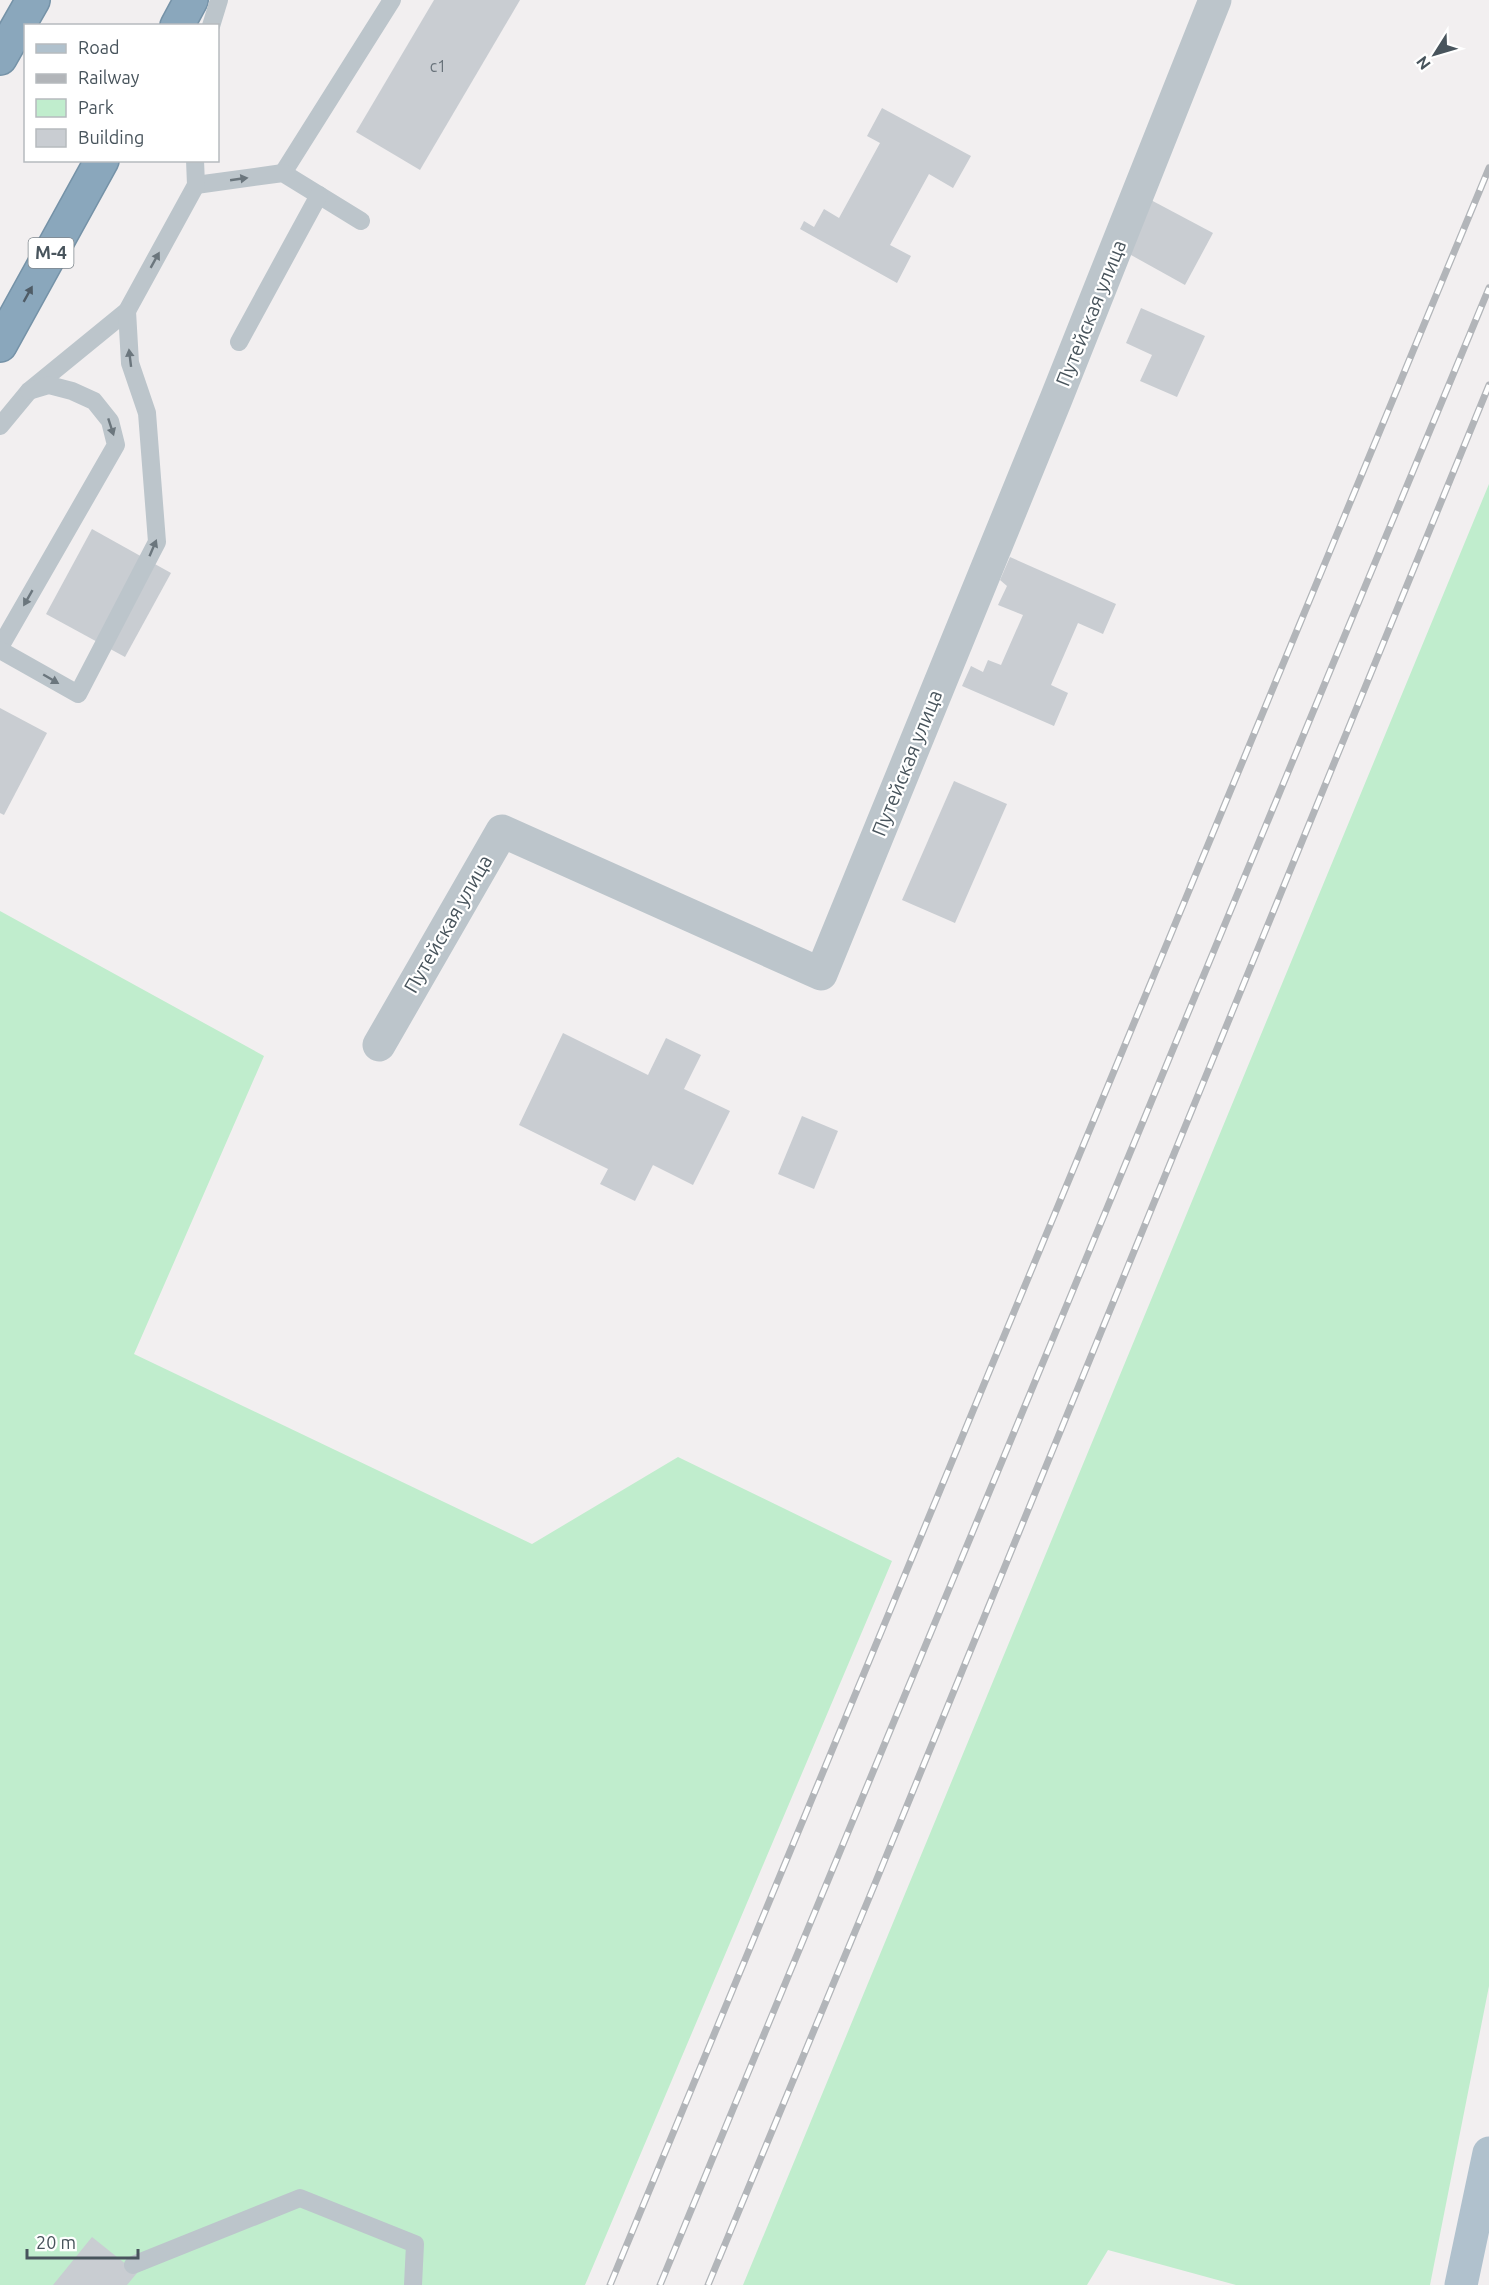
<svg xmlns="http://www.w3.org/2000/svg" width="1489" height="2285" viewBox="0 0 1489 2285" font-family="Ubuntu,sans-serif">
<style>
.green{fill:#c0edcd}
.building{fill:#c9cdd2}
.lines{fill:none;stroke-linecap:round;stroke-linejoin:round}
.motorway-casing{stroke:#7592a7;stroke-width:36}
.service{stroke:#bcc5cb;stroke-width:18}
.minor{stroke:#bcc5cb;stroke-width:33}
.primary{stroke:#b0c1cd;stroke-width:33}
.motorway{stroke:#8aa7bc;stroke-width:33}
.rail-casing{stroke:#b2b5b9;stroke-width:7}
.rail{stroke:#fff;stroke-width:4.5;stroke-dasharray:14;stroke-linecap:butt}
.oneway{fill:#6b767d}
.oneway2{fill:#4f5c66}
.labels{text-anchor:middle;stroke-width:4.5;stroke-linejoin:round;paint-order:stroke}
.number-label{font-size:16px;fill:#68727a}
.shield{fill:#fff;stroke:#7f878d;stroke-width:1.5}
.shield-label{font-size:18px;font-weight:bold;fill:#48545c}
.street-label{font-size:20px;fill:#48545c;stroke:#fff}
</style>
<rect width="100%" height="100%" fill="#f2eff0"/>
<!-- green -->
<g class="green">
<polygon points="1489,484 1489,1986 1430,2285 1236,2285 1108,2250 1087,2285 743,2285"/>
<polygon points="0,911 264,1056 134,1354 532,1544 678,1457 892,1561 585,2285 0,2285"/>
</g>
<!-- building -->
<g class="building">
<polygon points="434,0 520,0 420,170 356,132"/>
<polygon points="882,108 971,156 953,188 929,174 890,245 911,256 897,283 800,229 804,221 814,227 824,209 839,218 880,143 867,136"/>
<polygon points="1149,199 1213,233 1185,285 1122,250"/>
<polygon points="1141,308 1205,336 1177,397 1140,381 1152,355 1126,343"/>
<polygon points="92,529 171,573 125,657 46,614"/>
<polygon points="1010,557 1116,604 1103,634 1078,623 1051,685 1068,693 1054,726 962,686 971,666 983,672 988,660 1001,665 1023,615 998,605 1007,586 1000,580"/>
<polygon points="0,708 47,733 4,815 0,813"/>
<polygon points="954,781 1007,804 955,923 902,900"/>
<polygon points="563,1033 648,1075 666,1038 701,1055 684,1089 730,1111 693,1185 653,1165 635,1201 600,1184 608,1169 519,1125"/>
<polygon points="802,1116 838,1131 814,1189 778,1174"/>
<polygon points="92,2237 137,2273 127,2285 53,2285"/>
</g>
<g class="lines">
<defs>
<g id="motorway">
<polyline points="177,26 191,0"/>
<polyline points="0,58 33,0"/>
<polyline points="0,345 102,160"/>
</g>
</defs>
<!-- motorway casing -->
<use href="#motorway" class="motorway-casing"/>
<!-- service -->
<g class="service">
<polyline points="211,26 219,0"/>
<polyline points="283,173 392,0"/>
<polyline points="196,185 283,173 361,221"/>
<polyline points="239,342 319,195"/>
<polyline points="0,426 29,391 127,311 196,185 195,160"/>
<polyline points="0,647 116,445 110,421 94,401 72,391 49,385 29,391"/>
<polyline points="0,650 78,694 157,542 147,413 130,363 127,311"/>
<polyline points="133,2265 300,2198 415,2244 413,2285"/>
</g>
<!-- minor -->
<polyline class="minor" points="379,1045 502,831 821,974 1056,399 1215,0"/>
<!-- primary -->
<polyline class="primary" points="1461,2285 1489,2153"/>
<!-- motorway -->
<use href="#motorway" class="motorway"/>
<defs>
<g id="rail">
<polyline points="610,2285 1489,168"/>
<polyline points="660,2285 1489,288"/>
<polyline points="708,2285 874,1886 1489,385"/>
</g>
</defs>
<!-- rail casing -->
<use href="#rail" class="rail-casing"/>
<!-- rail -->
<use href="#rail" class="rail"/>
</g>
<!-- one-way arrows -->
<defs><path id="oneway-solid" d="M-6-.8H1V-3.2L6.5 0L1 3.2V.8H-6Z" transform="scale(1.5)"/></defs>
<g class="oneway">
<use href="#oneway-solid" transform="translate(239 179) rotate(-8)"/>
<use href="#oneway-solid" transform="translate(155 260) rotate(-61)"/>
<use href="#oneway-solid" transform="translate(130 358) rotate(-97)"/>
<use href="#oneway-solid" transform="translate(111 427) rotate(72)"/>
<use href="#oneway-solid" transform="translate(153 548) rotate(-67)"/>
<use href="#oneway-solid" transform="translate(28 598) rotate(120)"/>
<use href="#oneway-solid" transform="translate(51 679) rotate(30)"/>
</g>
<use class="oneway2" href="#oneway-solid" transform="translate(28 294) rotate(-61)"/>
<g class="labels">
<!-- number labels -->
<g class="number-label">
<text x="438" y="72">с1</text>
</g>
<!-- shield labels -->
<rect class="shield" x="28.5" y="238" width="45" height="30" rx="4.5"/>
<g class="shield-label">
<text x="51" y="259">М-4</text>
</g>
<!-- street labels -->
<g class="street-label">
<text transform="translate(1091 313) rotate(-68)" y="7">Путейская улица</text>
<text transform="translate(907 763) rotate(-68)" y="7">Путейская улица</text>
<text transform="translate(448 924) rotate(-60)" y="7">Путейская улица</text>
</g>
</g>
<!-- legend -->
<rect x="24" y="24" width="195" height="138" fill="#ffffff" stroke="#b6bbbe" stroke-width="1.5"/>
<rect x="36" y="44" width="30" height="9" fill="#b0c1cd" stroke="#b6bbbe" stroke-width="1.5"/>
<text x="78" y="54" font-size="18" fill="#48545c">Road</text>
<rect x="36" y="74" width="30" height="9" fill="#b2b5b9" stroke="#b6bbbe" stroke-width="1.5"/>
<text x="78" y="84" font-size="18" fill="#48545c">Railway</text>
<rect x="36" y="99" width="30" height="18" fill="#c0edcd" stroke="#b6bbbe" stroke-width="1.5"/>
<text x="78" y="114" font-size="18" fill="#48545c">Park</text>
<rect x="36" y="129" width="30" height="18" fill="#c9cdd2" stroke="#b6bbbe" stroke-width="1.5"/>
<text x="78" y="144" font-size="18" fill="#48545c">Building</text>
<!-- north arrow -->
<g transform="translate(1435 54) rotate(233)" stroke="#ffffff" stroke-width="4.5" paint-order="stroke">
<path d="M0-4.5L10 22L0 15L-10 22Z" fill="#48545c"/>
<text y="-9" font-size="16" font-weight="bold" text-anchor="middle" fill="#48545c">N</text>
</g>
<!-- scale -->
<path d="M27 2249v9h111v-9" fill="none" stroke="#48545c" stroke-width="3"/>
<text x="36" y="2249" font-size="18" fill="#48545c" stroke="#ffffff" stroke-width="4.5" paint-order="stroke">20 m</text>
</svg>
